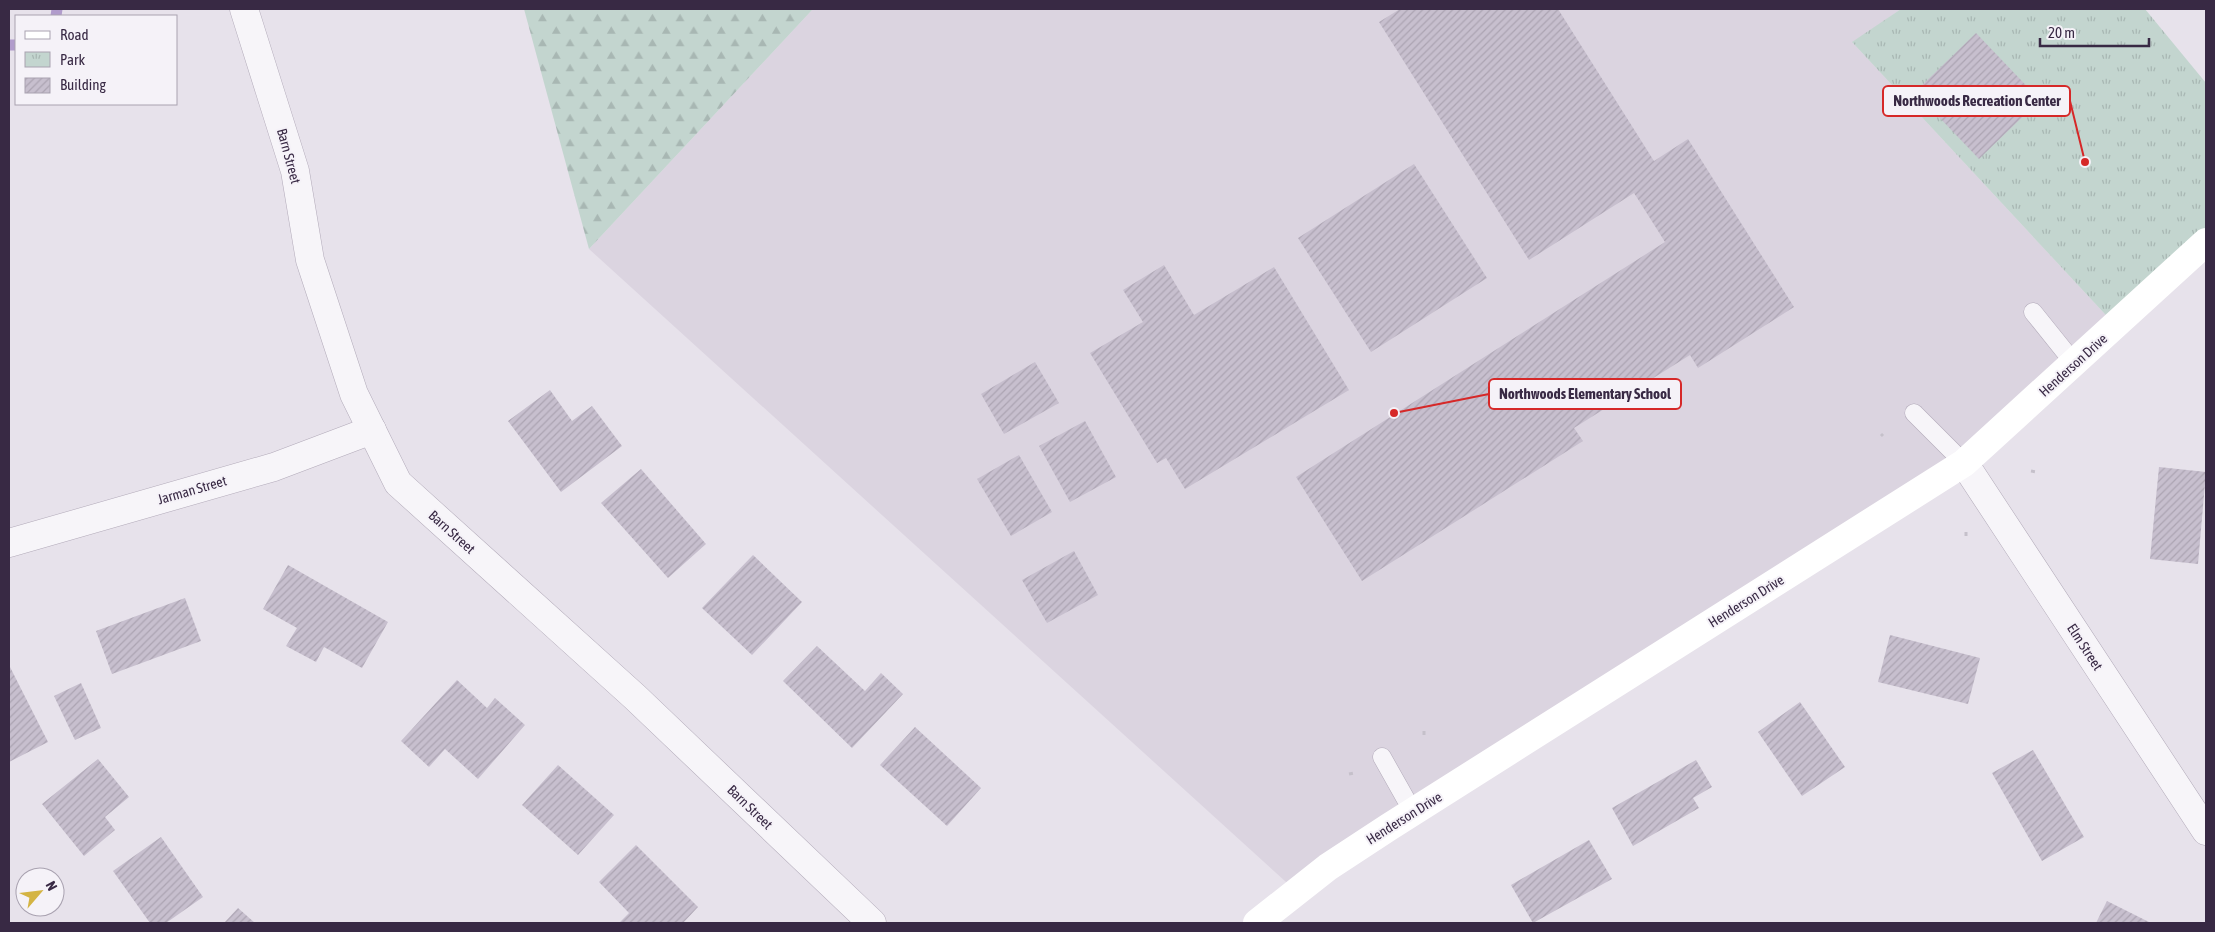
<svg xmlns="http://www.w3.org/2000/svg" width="2215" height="932" viewBox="0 0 2215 932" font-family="'Asap Condensed',sans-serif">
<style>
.built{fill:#dbd4e0}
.forest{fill:url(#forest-firs)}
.park{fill:url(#park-tufts)}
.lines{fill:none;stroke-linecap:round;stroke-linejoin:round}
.stream{stroke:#b19ccc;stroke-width:11}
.building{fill:url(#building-hatch)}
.lane-casing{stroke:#b2aab9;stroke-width:19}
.street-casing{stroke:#b2aab9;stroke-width:29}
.path{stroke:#c5c0ca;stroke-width:3;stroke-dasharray:4 4;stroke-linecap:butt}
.lane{stroke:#f7f5f9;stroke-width:18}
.street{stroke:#f7f5f9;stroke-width:28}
.secondary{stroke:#fff;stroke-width:28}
.labels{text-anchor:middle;stroke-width:4;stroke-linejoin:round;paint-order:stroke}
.street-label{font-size:14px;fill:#382944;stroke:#f5f2f8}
.leader{fill:none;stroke:#d62828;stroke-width:2}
.callout-dot{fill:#d62828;stroke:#f5f2f8;stroke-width:2}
.callout{fill:#f5f2f8;stroke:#d62828;stroke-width:2}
.callout-label{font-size:15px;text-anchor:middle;font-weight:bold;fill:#382944}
</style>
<defs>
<pattern id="forest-firs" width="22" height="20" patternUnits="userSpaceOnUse" patternTransform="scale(1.25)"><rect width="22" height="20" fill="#c3d5cf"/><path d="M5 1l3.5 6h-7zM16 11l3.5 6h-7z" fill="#a8b7b3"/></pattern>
<pattern id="park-tufts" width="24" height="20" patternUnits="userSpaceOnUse" patternTransform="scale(1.25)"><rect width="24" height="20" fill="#c3d5cf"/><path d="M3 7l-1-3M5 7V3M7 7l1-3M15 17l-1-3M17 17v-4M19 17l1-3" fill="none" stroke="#a8b7b3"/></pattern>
<pattern id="building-hatch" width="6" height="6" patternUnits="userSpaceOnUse" patternTransform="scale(1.25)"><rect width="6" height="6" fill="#c7bfce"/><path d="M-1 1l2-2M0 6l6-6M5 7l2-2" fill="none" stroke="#aca4b2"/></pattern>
</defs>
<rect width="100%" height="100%" fill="#e7e2eb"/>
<!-- built -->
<polygon class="built" points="813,9 1901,9 1853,43 2116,326 1964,463 1296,891 589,249"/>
<!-- forest -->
<polygon class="forest" points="524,9 813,9 589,249"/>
<!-- park -->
<polygon class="park" points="1901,9 2145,9 2206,83 2206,242 2116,326 1852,42"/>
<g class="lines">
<!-- stream -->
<g class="stream">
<polyline points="56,16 57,9"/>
<polyline points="9,45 16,45"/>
</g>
</g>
<!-- building -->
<g class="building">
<polygon points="1400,9 1558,9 1654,161 1688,139 1794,307 1698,368 1690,355 1574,428 1583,441 1362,581 1296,477 1665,242 1634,193 1529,260 1379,22"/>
<polygon points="1976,33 2040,100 1979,159 1915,92"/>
<polygon points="1414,164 1487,278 1371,352 1298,238"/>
<polygon points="1164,265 1194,315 1274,267 1349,390 1185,489 1166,458 1157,463 1090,353 1143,322 1123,290"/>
<polygon points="1035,362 1059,403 1004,434 981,394"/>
<polygon points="550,390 572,421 592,406 622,446 561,492 508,421"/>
<polygon points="1085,421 1116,477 1070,502 1039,446"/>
<polygon points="1019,455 1052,512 1011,536 977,479"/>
<polygon points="2159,467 2206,472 2198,564 2150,559"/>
<polygon points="641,469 706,544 668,578 601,503"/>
<polygon points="1074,551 1098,595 1047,623 1022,580"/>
<polygon points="753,555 802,602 752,655 702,608"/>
<polygon points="288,565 388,622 362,668 324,647 316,662 286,646 297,628 263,609"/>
<polygon points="185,598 201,641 112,674 96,631"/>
<polygon points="1890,635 1980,658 1968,704 1878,682"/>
<polygon points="817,646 865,691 881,673 903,694 852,748 783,681"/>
<polygon points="9,665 48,742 9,762"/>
<polygon points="457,680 487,708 495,698 525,725 478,779 445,749 429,767 401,741"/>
<polygon points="81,683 101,728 75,740 54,696"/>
<polygon points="1800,702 1845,767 1802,796 1758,732"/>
<polygon points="915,727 981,788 947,826 880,765"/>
<polygon points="2033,750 2084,837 2042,861 1992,773"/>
<polygon points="98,759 129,797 105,817 115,830 84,856 42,804"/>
<polygon points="1696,760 1712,787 1693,798 1699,808 1633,846 1612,808"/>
<polygon points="558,765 614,815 578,855 522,805"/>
<polygon points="161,837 203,897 166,923 150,923 113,871"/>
<polygon points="1589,840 1612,879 1533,923 1511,885"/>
<polygon points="636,845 698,907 683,923 619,923 629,913 599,882"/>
<polygon points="2107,901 2151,923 2096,923"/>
<polygon points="238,908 255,923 224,923"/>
</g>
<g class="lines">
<defs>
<g id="lane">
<polyline points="2033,312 2074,363"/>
<polyline points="1914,413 1964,463"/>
<polyline points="1382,757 1413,812"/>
</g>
<g id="street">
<polyline points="244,9 295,171 310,260 354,394 398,483 635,697 872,923"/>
<polyline points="1964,463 2206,831"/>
<polyline points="9,543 274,467 372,430"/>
</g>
</defs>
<!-- lane casing -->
<use href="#lane" class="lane-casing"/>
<!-- street casing -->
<use href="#street" class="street-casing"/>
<!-- path -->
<g class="path">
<polyline points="1881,434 1883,436"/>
<polyline points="2031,471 2037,472"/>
<polyline points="1966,536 1966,529"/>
<polyline points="1424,735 1424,729"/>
<polyline points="1349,774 1354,773"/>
</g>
<!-- lane -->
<use href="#lane" class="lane"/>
<!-- street -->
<use href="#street" class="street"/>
<!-- secondary -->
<polyline class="secondary" points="1257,923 1328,867 1389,827 1964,463 2206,242"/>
</g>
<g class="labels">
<!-- street labels -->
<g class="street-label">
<text transform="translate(289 156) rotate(75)" y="5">Barn Street</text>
<text transform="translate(2073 365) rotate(-42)" y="5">Henderson Drive</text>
<text transform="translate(192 490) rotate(-16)" y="5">Jarman Street</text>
<text transform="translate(452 532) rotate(42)" y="5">Barn Street</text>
<text transform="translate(1746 601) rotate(-32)" y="5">Henderson Drive</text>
<text transform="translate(2085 647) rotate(57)" y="5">Elm Street</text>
<text transform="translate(750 807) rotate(44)" y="5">Barn Street</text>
<text transform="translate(1404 818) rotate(-32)" y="5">Henderson Drive</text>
</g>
</g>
<!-- callouts -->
<path class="leader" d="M2085 162L2070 101M1394 413L1489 394"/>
<g class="callout-dot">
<circle cx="2085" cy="162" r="5"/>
<circle cx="1394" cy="413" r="5"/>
</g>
<g class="callout">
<rect x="1883" y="86" width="187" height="30" rx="5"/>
<rect x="1489" y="379" width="192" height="30" rx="5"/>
</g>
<g class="callout-label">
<text x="1977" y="106">Northwoods Recreation Center</text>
<text x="1585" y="399">Northwoods Elementary School</text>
</g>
<!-- border -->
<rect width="2215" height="932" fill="none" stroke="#382944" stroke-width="20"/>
<!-- legend -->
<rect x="15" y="15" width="162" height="90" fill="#f5f2f8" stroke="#a9a2b0"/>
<rect x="25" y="31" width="25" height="8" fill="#ffffff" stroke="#a9a2b0"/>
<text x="60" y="40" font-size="15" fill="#382944">Road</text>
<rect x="25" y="52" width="25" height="15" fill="url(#park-tufts)" stroke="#a9a2b0"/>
<text x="60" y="65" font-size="15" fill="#382944">Park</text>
<rect x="25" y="78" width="25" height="15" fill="url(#building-hatch)" stroke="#a9a2b0"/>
<text x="60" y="90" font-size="15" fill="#382944">Building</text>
<!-- north arrow -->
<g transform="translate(40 892) rotate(62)"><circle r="24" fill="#f5f2f8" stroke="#a9a2b0"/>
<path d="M0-4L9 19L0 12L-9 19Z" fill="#d4b443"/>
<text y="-8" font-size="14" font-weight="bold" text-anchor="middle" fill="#382944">N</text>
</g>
<!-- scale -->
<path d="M2040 38v8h109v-8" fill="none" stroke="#382944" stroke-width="2.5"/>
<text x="2048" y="38" font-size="15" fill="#382944" stroke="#f5f2f8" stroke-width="4" paint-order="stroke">20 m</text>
</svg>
